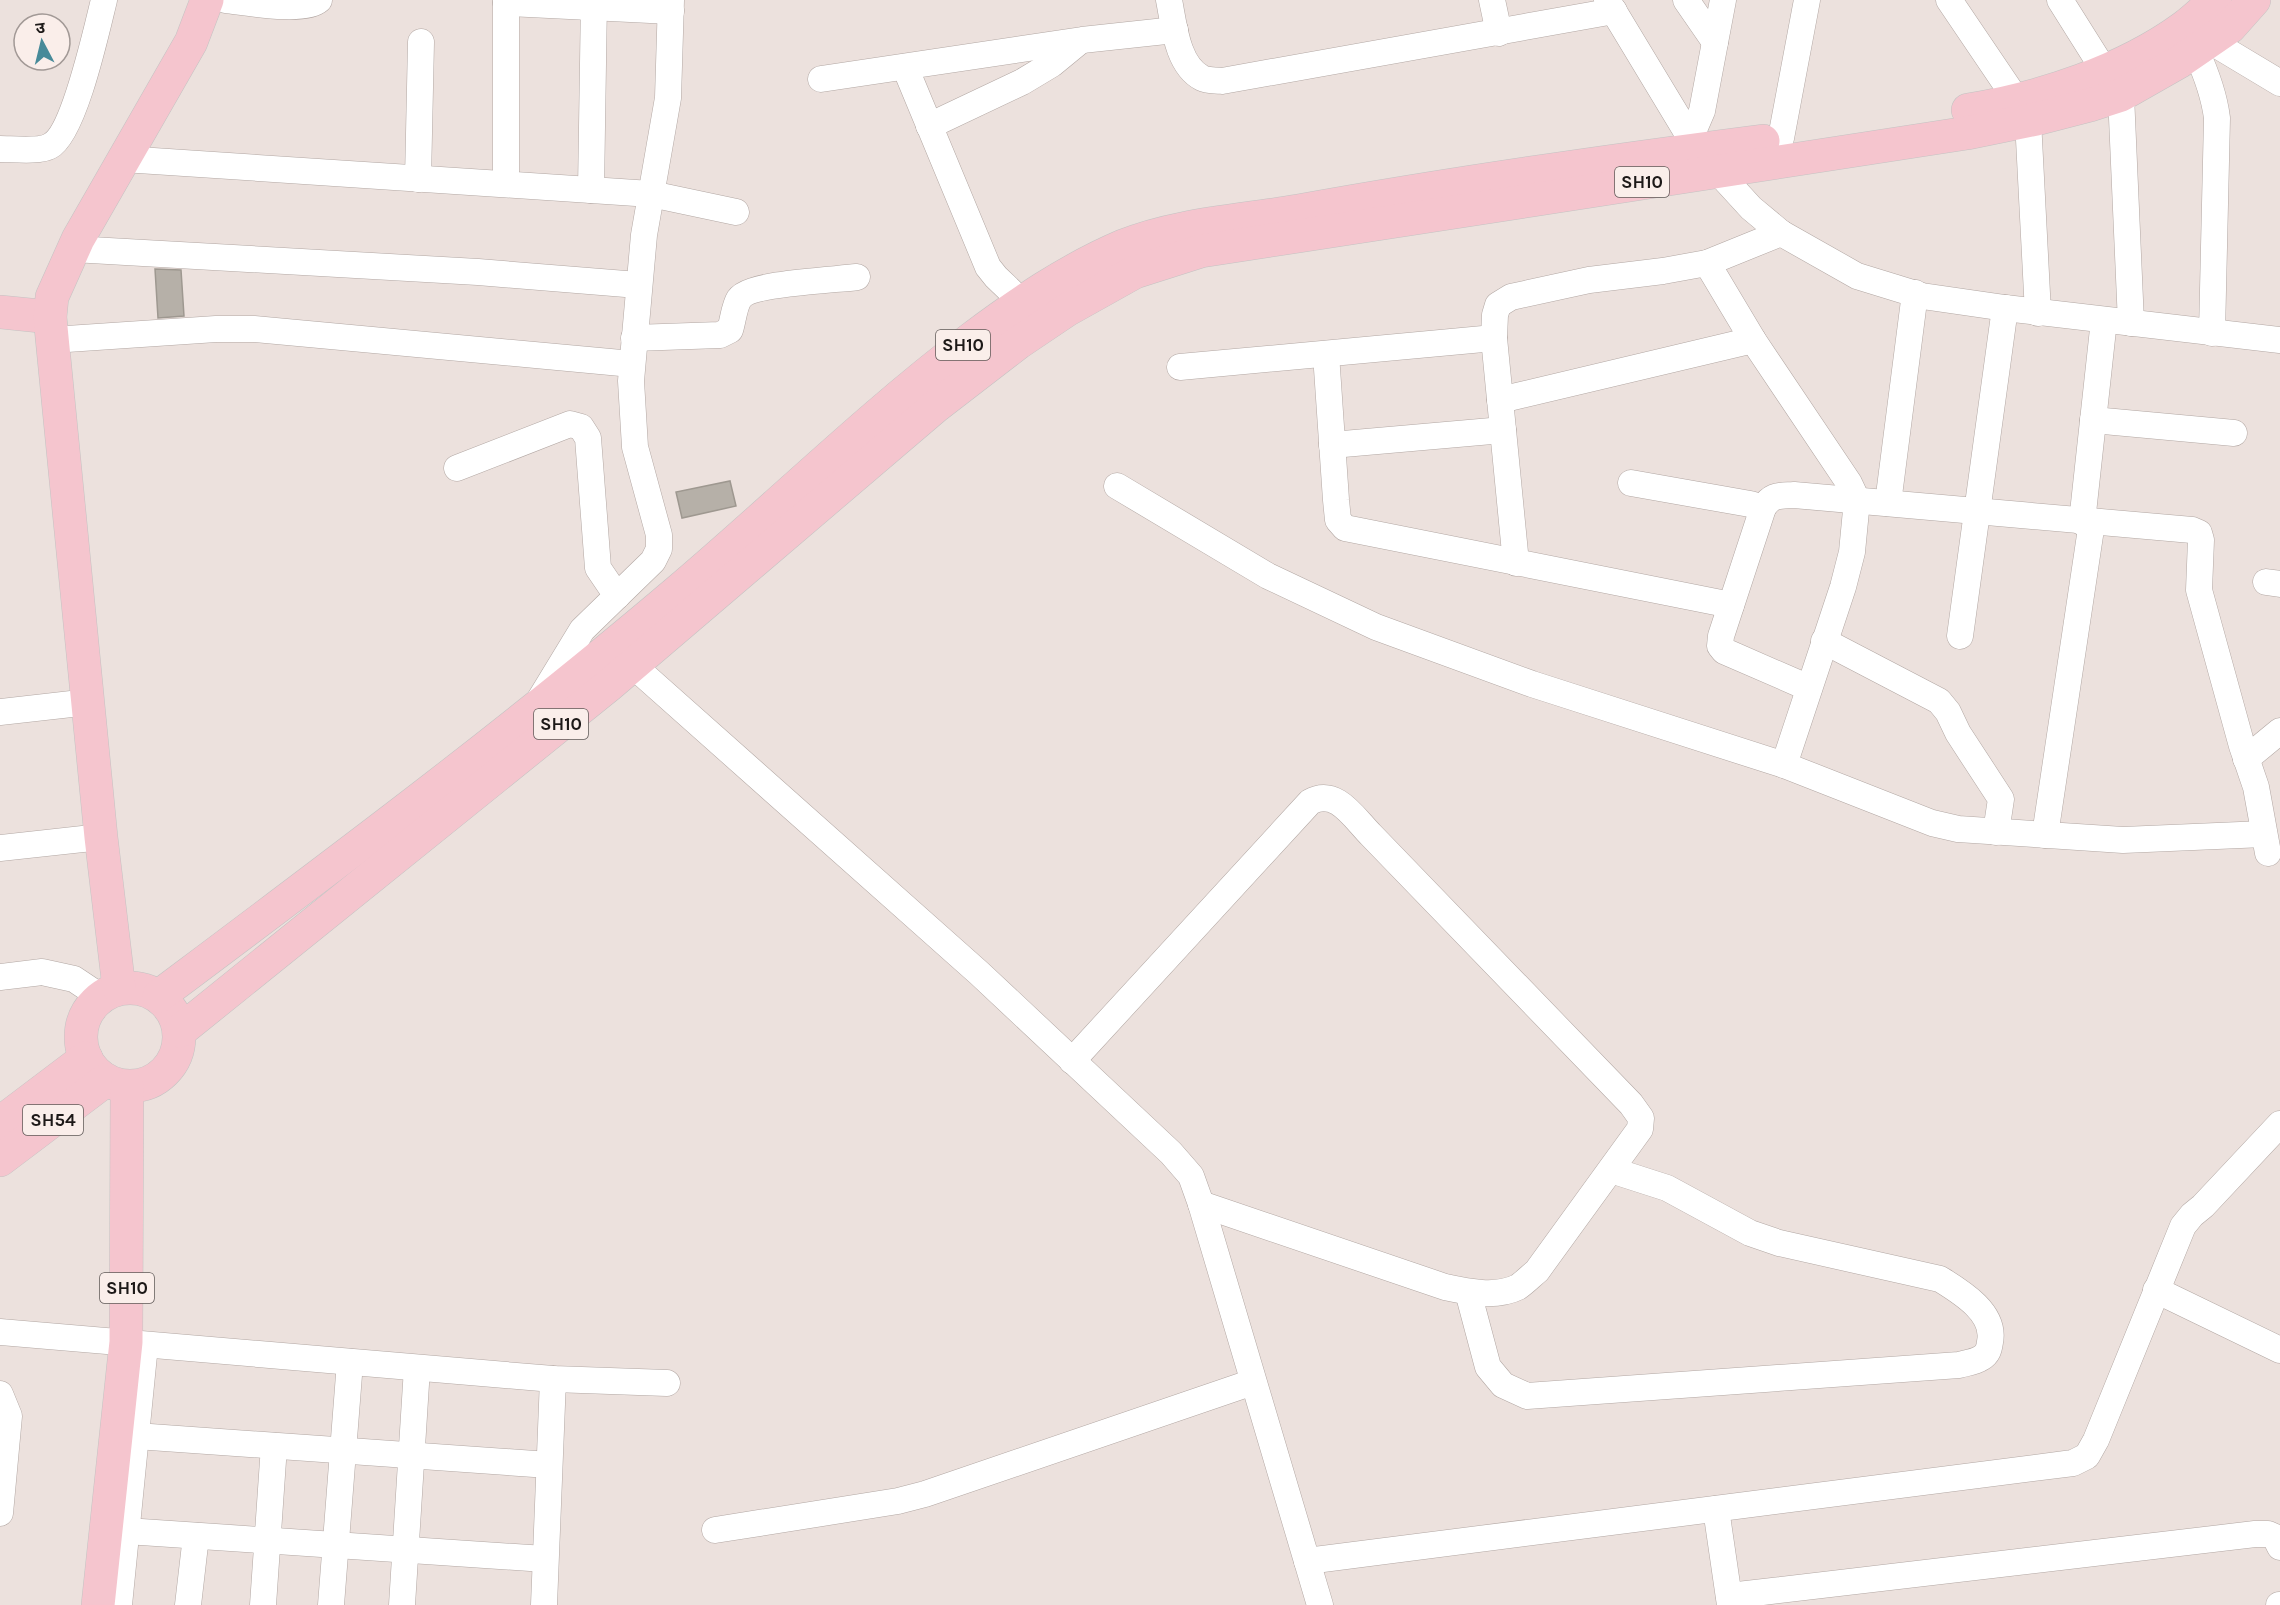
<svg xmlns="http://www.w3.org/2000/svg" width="2280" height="1605" viewBox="0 0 2280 1605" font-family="Karla,'Noto Sans Devanagari',sans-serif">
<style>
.building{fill:#b6b0a8;stroke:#9e9890;stroke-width:1.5}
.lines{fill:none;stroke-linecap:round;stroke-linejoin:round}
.minor-casing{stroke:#b2a7a3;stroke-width:27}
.major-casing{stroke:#c4c3c3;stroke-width:34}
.minor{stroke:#fff;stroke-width:26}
.major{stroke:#f5c5ce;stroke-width:33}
.labels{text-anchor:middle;stroke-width:6;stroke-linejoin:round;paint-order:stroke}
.shield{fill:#faeeea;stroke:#5f5957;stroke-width:1.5}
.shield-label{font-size:18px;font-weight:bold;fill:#1d1918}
</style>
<rect width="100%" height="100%" fill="#ece1dd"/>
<!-- building -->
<g class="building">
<polygon points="155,269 181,270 184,316 158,318"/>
<polygon points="730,481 736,506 682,518 676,492"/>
</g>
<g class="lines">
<defs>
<g id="minor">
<path d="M226 0C245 2 305 13 319 0"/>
<path d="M1169 0C1174 25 1177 65 1202 78 1208 81 1215 80 1222 81L1614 11"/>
<polyline points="1492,0 1499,33"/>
<polyline points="1607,0 1697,149 1751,208 1781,233 1857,276 1922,296 2005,308 2280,340"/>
<polyline points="1686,0 1715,42"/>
<polyline points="1949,0 2016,99"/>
<polyline points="2060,0 2104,70"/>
<polyline points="506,3 671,11"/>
<polyline points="2210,41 2280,83"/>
<path d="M2196 51C2206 73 2214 94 2217 118L2212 333"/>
<polyline points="905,67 988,267 996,277 1022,302"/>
<polyline points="821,79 1082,40 1175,30"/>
<polyline points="2121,95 2131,323"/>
<polyline points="2028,120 2038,313"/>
<polyline points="929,126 1022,82 1052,64 1080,41"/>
<polyline points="1781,138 1807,0"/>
<polyline points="1690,139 1702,111 1723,0"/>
<path d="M0 149C12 149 40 152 50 146 74 134 97 28 104 0"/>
<polyline points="123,159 651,194 736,212"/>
<polyline points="418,179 421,42"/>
<polyline points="506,184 506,0"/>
<polyline points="591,190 594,0"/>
<polyline points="73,249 478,272 638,285"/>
<polyline points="1707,263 1753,340 1849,483 1857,500 1852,552 1843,587 1784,765"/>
<path d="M634 338 720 335 730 330C733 321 734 307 739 299 749 283 835 280 857 277"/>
<polyline points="52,340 216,329 254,329 632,364"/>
<polyline points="1326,354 1336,500 1338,520 1345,528 1731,605"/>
<polyline points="1180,367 1494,338"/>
<polyline points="1500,400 1753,340"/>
<polyline points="2093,420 2234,433"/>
<polyline points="1332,445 1503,430"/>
<polyline points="457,468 570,424 581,427 588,438 598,568 617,596"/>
<polyline points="1631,483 1750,504 1763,508"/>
<polyline points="1117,486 1268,576 1376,627 1532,684 1784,765 1932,823 1958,829 2123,840 2264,834"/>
<polyline points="1888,503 1915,293"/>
<polyline points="2082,522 2104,320"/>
<polyline points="1516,563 1494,338 1495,315 1498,305 1511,297 1589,280 1663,271 1707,263 1781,233"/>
<polyline points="2266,582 2280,584"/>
<polyline points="1960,636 2005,308"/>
<polyline points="1824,641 1939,701 1948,712 1958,733 2001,799 1996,832"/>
<polyline points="619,653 979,973 1171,1153 1191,1176 1201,1204 1320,1605"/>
<path d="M1809 688 1724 651 1720 646 1721 636 1763 508C1772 494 1779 496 1794 495L2192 530 2199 533 2201 540 2199 590 2242 746 2256 787 2268 853"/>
<polyline points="540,699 582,630 653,561 659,549 659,535 635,447 631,381 644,235 668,98 671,0"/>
<polyline points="0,712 89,702"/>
<polyline points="2246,759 2280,731"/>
<polyline points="2045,835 2092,522"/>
<polyline points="0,848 101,837"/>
<polyline points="0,977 42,972 74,979 101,997"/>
<path d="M1072 1061 1310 802C1336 787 1354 818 1371 835L1631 1104 1641 1118 1640 1129 1537 1271C1531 1276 1524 1283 1518 1287 1496 1298 1468 1292 1445 1287L1201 1204"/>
<polyline points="2156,1290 2280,1350"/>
<path d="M1468 1292 1488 1367 1503 1385 1527 1396 1959 1365C1966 1363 1975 1362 1981 1358 1988 1354 1989 1349 1990 1342 1996 1313 1961 1292 1940 1279L1779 1243 1750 1233 1667 1188 1611 1170"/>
<polyline points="0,1332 553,1379 667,1383"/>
<polyline points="0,1394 9,1416 0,1513"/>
<polyline points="136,1436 549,1465"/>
<polyline points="1716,1509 1730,1605"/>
<polyline points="715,1530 898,1501 925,1494 1253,1382"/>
<polyline points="126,1531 545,1559"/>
<polyline points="1307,1561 2073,1463 2087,1456 2096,1440 2183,1226 2192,1215 2203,1206 2280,1124"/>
<polyline points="1729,1596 2255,1534 2268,1534 2275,1537 2280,1547"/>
<polyline points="119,1605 145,1345"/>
<polyline points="188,1605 196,1536"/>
<polyline points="263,1605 274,1446"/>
<polyline points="331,1605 350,1362"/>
<polyline points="402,1605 417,1368"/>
<polyline points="544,1605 553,1379"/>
<polyline points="2279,1605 2280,1605"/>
</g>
<g id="major">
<path d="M1968 110C2041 98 2124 71 2184 27 2195 19 2205 9 2215 0"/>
<polyline points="0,312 50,317"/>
<circle cx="130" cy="1037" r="49"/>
<polyline points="119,988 101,837 50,317 52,297 78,239 191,42 207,0"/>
<path d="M159 996C335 864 511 733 678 591 776 508 868 417 971 339 1019 303 1067 270 1123 246 1177 224 1240 221 1298 211 1452 183 1607 161 1763 141"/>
<polyline points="180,1031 608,686 935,407 1018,343 1067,310 1135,272 1201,251 1967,133 2036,119 2090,105 2121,95 2179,62 2230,27 2254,0"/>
<polyline points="0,1123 86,1058"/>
<polyline points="0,1160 106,1080"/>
<polyline points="98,1605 126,1342 127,1087"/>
</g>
</defs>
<!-- minor casing -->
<use href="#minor" class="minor-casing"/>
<!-- major casing -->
<use href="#major" class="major-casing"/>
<!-- minor -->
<use href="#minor" class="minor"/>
<!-- major -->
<use href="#major" class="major"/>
</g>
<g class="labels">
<!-- shield labels -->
<g class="shield">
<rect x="1615" y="167" width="54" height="30" rx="4.5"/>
<rect x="936" y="330" width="54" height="30" rx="4.5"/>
<rect x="534" y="709" width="54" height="30" rx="4.5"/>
<rect x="23" y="1105" width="60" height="30" rx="4.5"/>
<rect x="100" y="1273" width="54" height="30" rx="4.5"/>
</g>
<g class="shield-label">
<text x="1642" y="188">SH10</text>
<text x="963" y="351">SH10</text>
<text x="561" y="730">SH10</text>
<text x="53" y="1126">SH54</text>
<text x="127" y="1294">SH10</text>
</g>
</g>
<!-- north arrow -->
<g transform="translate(42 42) rotate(353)"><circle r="28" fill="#faeeea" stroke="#a29996" stroke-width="1.5"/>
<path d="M0-4.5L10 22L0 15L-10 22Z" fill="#478a99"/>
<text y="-9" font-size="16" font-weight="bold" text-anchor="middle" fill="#1d1918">उ</text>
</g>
</svg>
